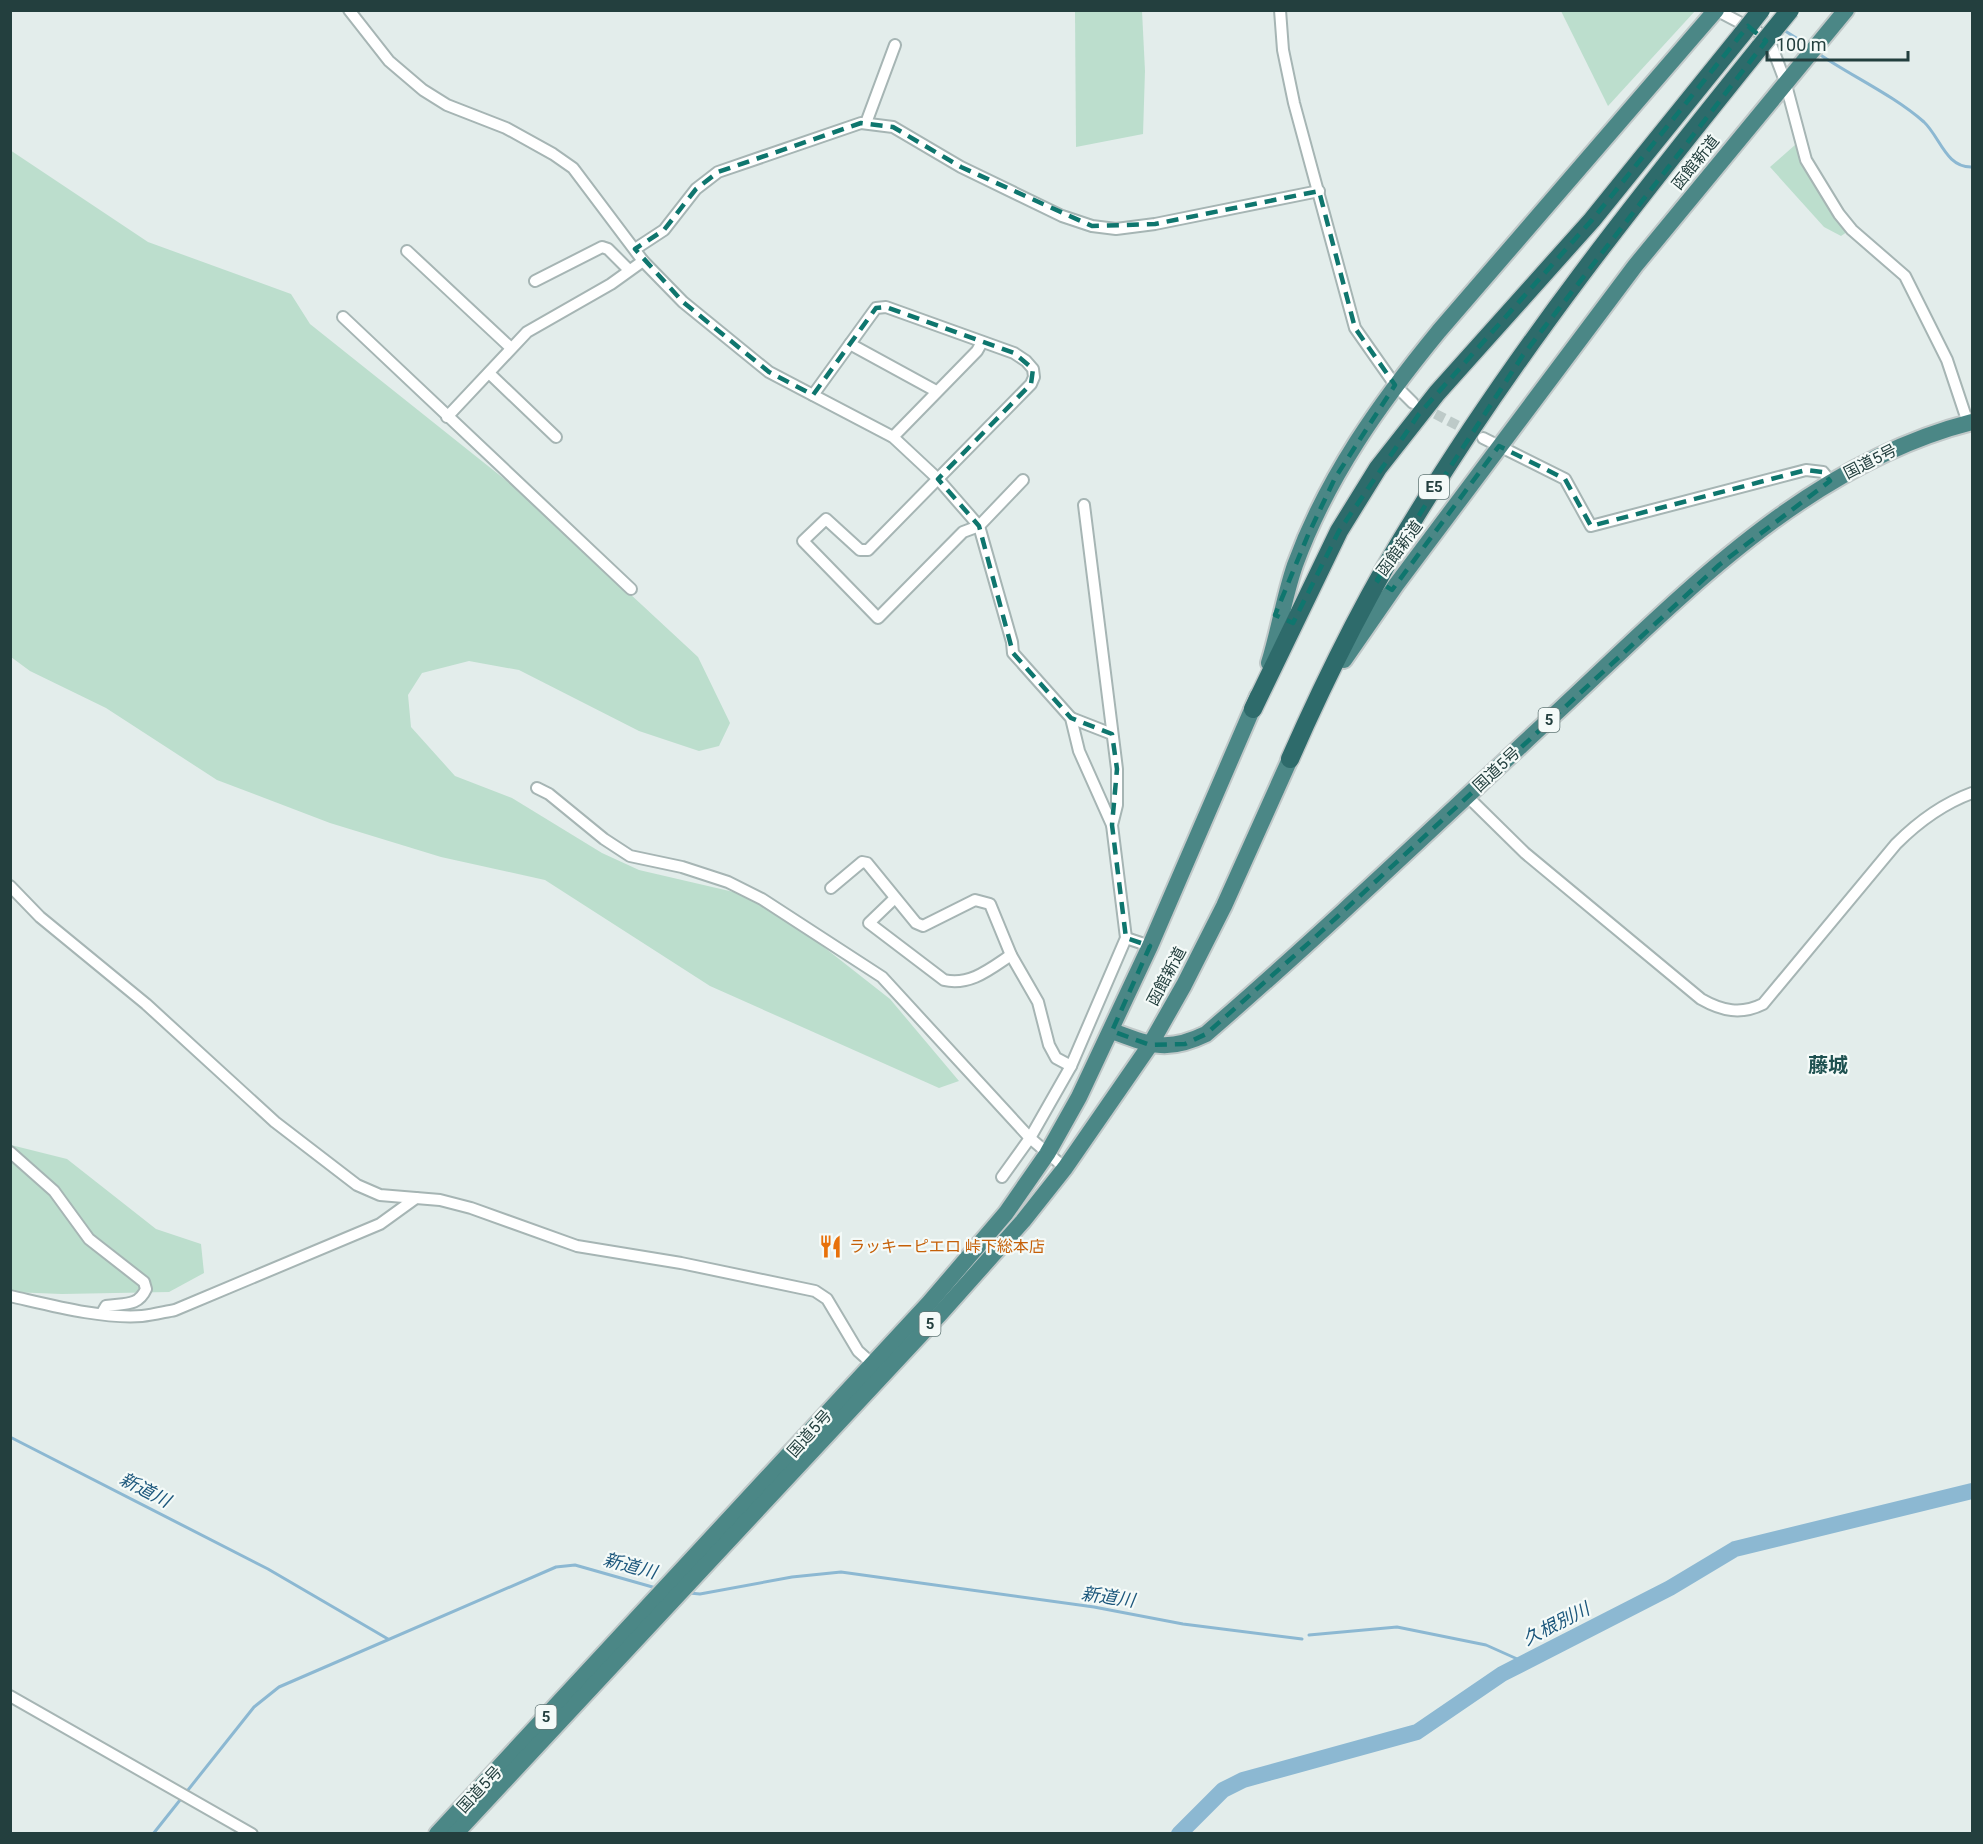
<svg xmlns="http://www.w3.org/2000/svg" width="1983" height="1844" viewBox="0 0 1983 1844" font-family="Roboto,'Noto Sans JP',sans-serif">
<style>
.green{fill:#bcdecd}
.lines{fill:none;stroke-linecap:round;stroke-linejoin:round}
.stream{stroke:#8cb8d2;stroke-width:3}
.river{stroke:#8cb8d2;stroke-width:16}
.minor-tunnel{stroke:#bdcac8;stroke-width:10;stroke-dasharray:10 5;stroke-linecap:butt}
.minor-casing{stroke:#a6b5b4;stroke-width:14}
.trunk-casing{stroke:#c1c9c9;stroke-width:20}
.motorway-casing{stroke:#c1c9c9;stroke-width:21}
.minor{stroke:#fff;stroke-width:10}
.trunk{stroke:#4b8786;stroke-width:16}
.motorway{stroke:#2e6b6b;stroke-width:18}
.motorway-bridge-casing{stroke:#c1c9c9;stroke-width:21;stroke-linecap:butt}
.motorway-bridge{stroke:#2e6b6b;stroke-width:18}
.marked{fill:none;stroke:#0f766e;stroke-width:4.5;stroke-dasharray:12 8;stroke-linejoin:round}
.labels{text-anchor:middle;stroke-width:4.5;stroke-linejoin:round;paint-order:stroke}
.shield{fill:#f4faf8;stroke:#627776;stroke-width:1.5}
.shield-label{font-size:15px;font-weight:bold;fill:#233f3e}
.street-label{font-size:16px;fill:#233f3e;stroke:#f4faf8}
.food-label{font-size:16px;fill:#c56008;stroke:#f4faf8;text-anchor:start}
.water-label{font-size:18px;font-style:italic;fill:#1c577c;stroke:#f4faf8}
.quarter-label{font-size:20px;font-weight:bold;fill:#1e5150;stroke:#f4faf8}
</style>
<rect width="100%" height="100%" fill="#e3edeb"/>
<!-- green -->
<g class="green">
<polygon points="1075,11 1142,11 1145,71 1143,134 1076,147"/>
<polygon points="1561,11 1695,11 1608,106"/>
<polygon points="1795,145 1847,232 1841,236 1824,227 1770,167"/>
<polygon points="10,150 148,242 291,294 310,324 517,489 698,657 730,723 719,746 699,751 639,731 519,670 469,661 422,673 408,695 411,727 455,776 512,798 602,853 639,870 738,893 783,915 890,999 959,1081 939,1088 710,986 545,880 441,857 330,823 217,780 106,708 30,671 11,657"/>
<polygon points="11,1145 67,1159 156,1229 201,1244 204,1273 169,1292 62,1294 11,1292"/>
</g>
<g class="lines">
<!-- stream -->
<g class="stream">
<polyline points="1782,29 1809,46"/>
<path d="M1819 54C1853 77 1893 95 1924 122 1940 137 1946 168 1972 167"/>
<polyline points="10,1437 268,1569 388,1639"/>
<polyline points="689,1593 700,1594 792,1577 841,1572 1094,1607 1183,1624 1302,1639"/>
<polyline points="1309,1635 1397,1627 1486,1645 1524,1662"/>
<polyline points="153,1834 254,1707 279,1687 556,1567 575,1565 656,1588"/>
</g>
<!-- river -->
<polyline class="river" points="1179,1834 1223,1790 1243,1780 1417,1732 1502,1674 1670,1588 1735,1549 1972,1491"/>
<!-- minor-tunnel -->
<polyline class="minor-tunnel" points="1422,407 1474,434"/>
<defs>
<g id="minor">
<polyline points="349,10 389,61 423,90 447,105 506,128 553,154 573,168 643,261 683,302 769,372 893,437 938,479 979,526 1012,642 1013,653 1071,718 1079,751 1112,825 1126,938 1071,1066 1030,1138 1002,1177"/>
<polyline points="1280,10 1283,50 1294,103 1355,328 1395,385 1413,403"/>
<polyline points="1716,10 1758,32 1772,47 1785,81 1806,160 1839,214 1852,230 1905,276 1947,360 1968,423"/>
<polyline points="866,123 895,45"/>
<polyline points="635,249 664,230 696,189 718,172 861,123 893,127 961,167 1062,216 1092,226 1116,229 1155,224 1319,191"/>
<polyline points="407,251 511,348"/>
<polyline points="535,281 602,247 608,249 629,270"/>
<polyline points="343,317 631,589"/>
<polyline points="850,344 936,391"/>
<polyline points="489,373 556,437"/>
<polyline points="813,395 876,308 886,307 1014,353 1026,361 1033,369 1034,377 1031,384 868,550 860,550 826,519 803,541 878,618 963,532 979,526 1023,480"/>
<polyline points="447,417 527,332 611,284 643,261"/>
<polyline points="893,437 977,351 982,342"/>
<polyline points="1483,438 1565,479 1591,526 1806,470 1823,472 1830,481"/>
<polyline points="1084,505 1117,769 1117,805 1112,825"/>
<polyline points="1071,718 1112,734"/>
<polyline points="537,788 549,794 604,839 630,856 682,867 728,882 762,899 882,977 1030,1138 1065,1168"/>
<path d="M1467 796 1525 853 1701 999C1722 1011 1741 1015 1763 1004L1896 844C1919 821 1942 804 1972 793"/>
<polyline points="10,886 40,917 146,1004 275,1122 357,1185 380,1195 440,1200 471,1208 577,1246 681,1263 815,1291 827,1299 858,1351 877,1368"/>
<polyline points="831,888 862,862 867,863 916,923 923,926 975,900 990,904 1011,955 1038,1002 1049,1045 1056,1058 1071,1066"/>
<path d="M895 898 869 923 944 980C970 986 990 969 1011 955"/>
<polyline points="1126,938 1150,946"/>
<path d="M10 1152 54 1191 89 1239 144 1282 146 1289C138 1307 124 1303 106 1306L102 1313"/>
<path d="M10 1296C50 1305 101 1319 142 1316 153 1315 164 1312 175 1310L380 1224 416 1198"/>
<polyline points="10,1696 252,1834"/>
</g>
<g id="trunk">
<polyline points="1344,660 1396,585 1635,266 1846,10"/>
<path d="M1269 663C1279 631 1284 597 1295 565 1327 477 1380 403 1439 331L1716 10"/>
<path d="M1112 1031C1150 1045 1167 1053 1206 1034 1325 931 1439 822 1554 715 1678 600 1803 465 1972 422"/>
<polyline points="437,1834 929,1303 1006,1213 1047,1154 1079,1097 1150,946 1258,696"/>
<polyline points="455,1834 940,1314 1023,1221 1065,1168 1150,1045 1184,985 1224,906 1295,748"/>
</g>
<g id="motorway">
<polyline points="1253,709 1339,531 1378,468 1437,393 1592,220 1743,33"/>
<path d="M1290 759C1327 675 1368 592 1417 514 1518 349 1639 197 1760 47"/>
</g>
</defs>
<!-- minor casing -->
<use href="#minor" class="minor-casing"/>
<!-- trunk casing -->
<use href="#trunk" class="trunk-casing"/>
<!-- motorway casing -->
<use href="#motorway" class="motorway-casing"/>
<!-- minor -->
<use href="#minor" class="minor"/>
<!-- trunk -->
<use href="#trunk" class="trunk"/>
<!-- motorway -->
<use href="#motorway" class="motorway"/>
<defs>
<g id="motorway-bridge">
<polyline points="1743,33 1761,10"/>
<polyline points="1760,47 1790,10"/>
</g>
</defs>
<!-- motorway-bridge casing -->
<use href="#motorway-bridge" class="motorway-bridge-casing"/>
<!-- motorway-bridge -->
<use href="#motorway-bridge" class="motorway-bridge"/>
</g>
<!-- marked area -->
<path class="marked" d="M1748 26 1766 41 1523 355 1377 580 1392 590 1499 446 1565 479 1591 526 1806 470 1823 472 1830 481 1719 565 1311 941 1206 1034 1185 1044 1150 1045 1112 1031 1150 946 1126 938 1112 825 1117 769 1112 734 1071 718 1013 653 979 526 938 479 1031 384 1033 369 1014 353 886 307 876 308 813 395 769 372 683 302 635 249 664 230 696 189 718 172 861 123 893 127 961 167 1092 226 1155 224 1319 191 1355 328 1395 385 1335 478 1308 535 1275 615 1293 623 1339 531 1419 414 1592 220Z"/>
<!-- icons -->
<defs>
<symbol id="restaurant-bare" viewBox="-9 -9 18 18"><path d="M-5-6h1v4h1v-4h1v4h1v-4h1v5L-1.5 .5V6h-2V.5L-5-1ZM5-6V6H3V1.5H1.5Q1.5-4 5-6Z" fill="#e8710a" stroke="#f4faf8" stroke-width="2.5" paint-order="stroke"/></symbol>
</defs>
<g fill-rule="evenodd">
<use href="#restaurant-bare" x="814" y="1230" width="33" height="33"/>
</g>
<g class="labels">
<!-- shield labels -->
<g class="shield">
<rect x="1419" y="475" width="30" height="24" rx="4.5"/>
<rect x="1538.5" y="708" width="21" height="24" rx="4.5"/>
<rect x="919.5" y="1312" width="21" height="24" rx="4.5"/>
<rect x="535.5" y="1705" width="21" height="24" rx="4.5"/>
</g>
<g class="shield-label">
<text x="1434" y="492">E5</text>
<text x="1549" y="725">5</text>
<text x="930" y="1329">5</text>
<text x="546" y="1722">5</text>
</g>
<!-- street labels -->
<g class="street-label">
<text transform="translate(1695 162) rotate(-51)" y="6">函館新道</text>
<text transform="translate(1870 461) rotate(-27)" y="6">国道5号</text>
<text transform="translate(1399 548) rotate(-53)" y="6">函館新道</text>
<text transform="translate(1496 769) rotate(-43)" y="6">国道5号</text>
<text transform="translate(1166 976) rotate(-62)" y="6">函館新道</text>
<text transform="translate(809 1433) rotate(-48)" y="6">国道5号</text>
<text transform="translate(479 1789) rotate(-47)" y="6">国道5号</text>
</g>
<!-- food labels -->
<g class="food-label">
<text x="849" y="1252">ラッキーピエロ 峠下総本店</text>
</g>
<!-- water labels -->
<g class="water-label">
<text transform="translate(145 1490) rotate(27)" y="6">新道川</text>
<text transform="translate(630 1566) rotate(15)" y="6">新道川</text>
<text transform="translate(1108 1597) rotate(8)" y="6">新道川</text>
<text transform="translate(1556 1624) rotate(-27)" y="6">久根別川</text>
</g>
<!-- quarter labels -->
<g class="quarter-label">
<text x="1828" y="1072">藤城</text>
</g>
</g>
<!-- border -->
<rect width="1983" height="1844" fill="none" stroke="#233f3e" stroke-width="24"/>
<!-- scale -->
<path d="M1767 51v9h141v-9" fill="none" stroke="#233f3e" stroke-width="3"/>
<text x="1776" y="51" font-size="18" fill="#233f3e" stroke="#f4faf8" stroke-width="4.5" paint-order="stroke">100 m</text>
</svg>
